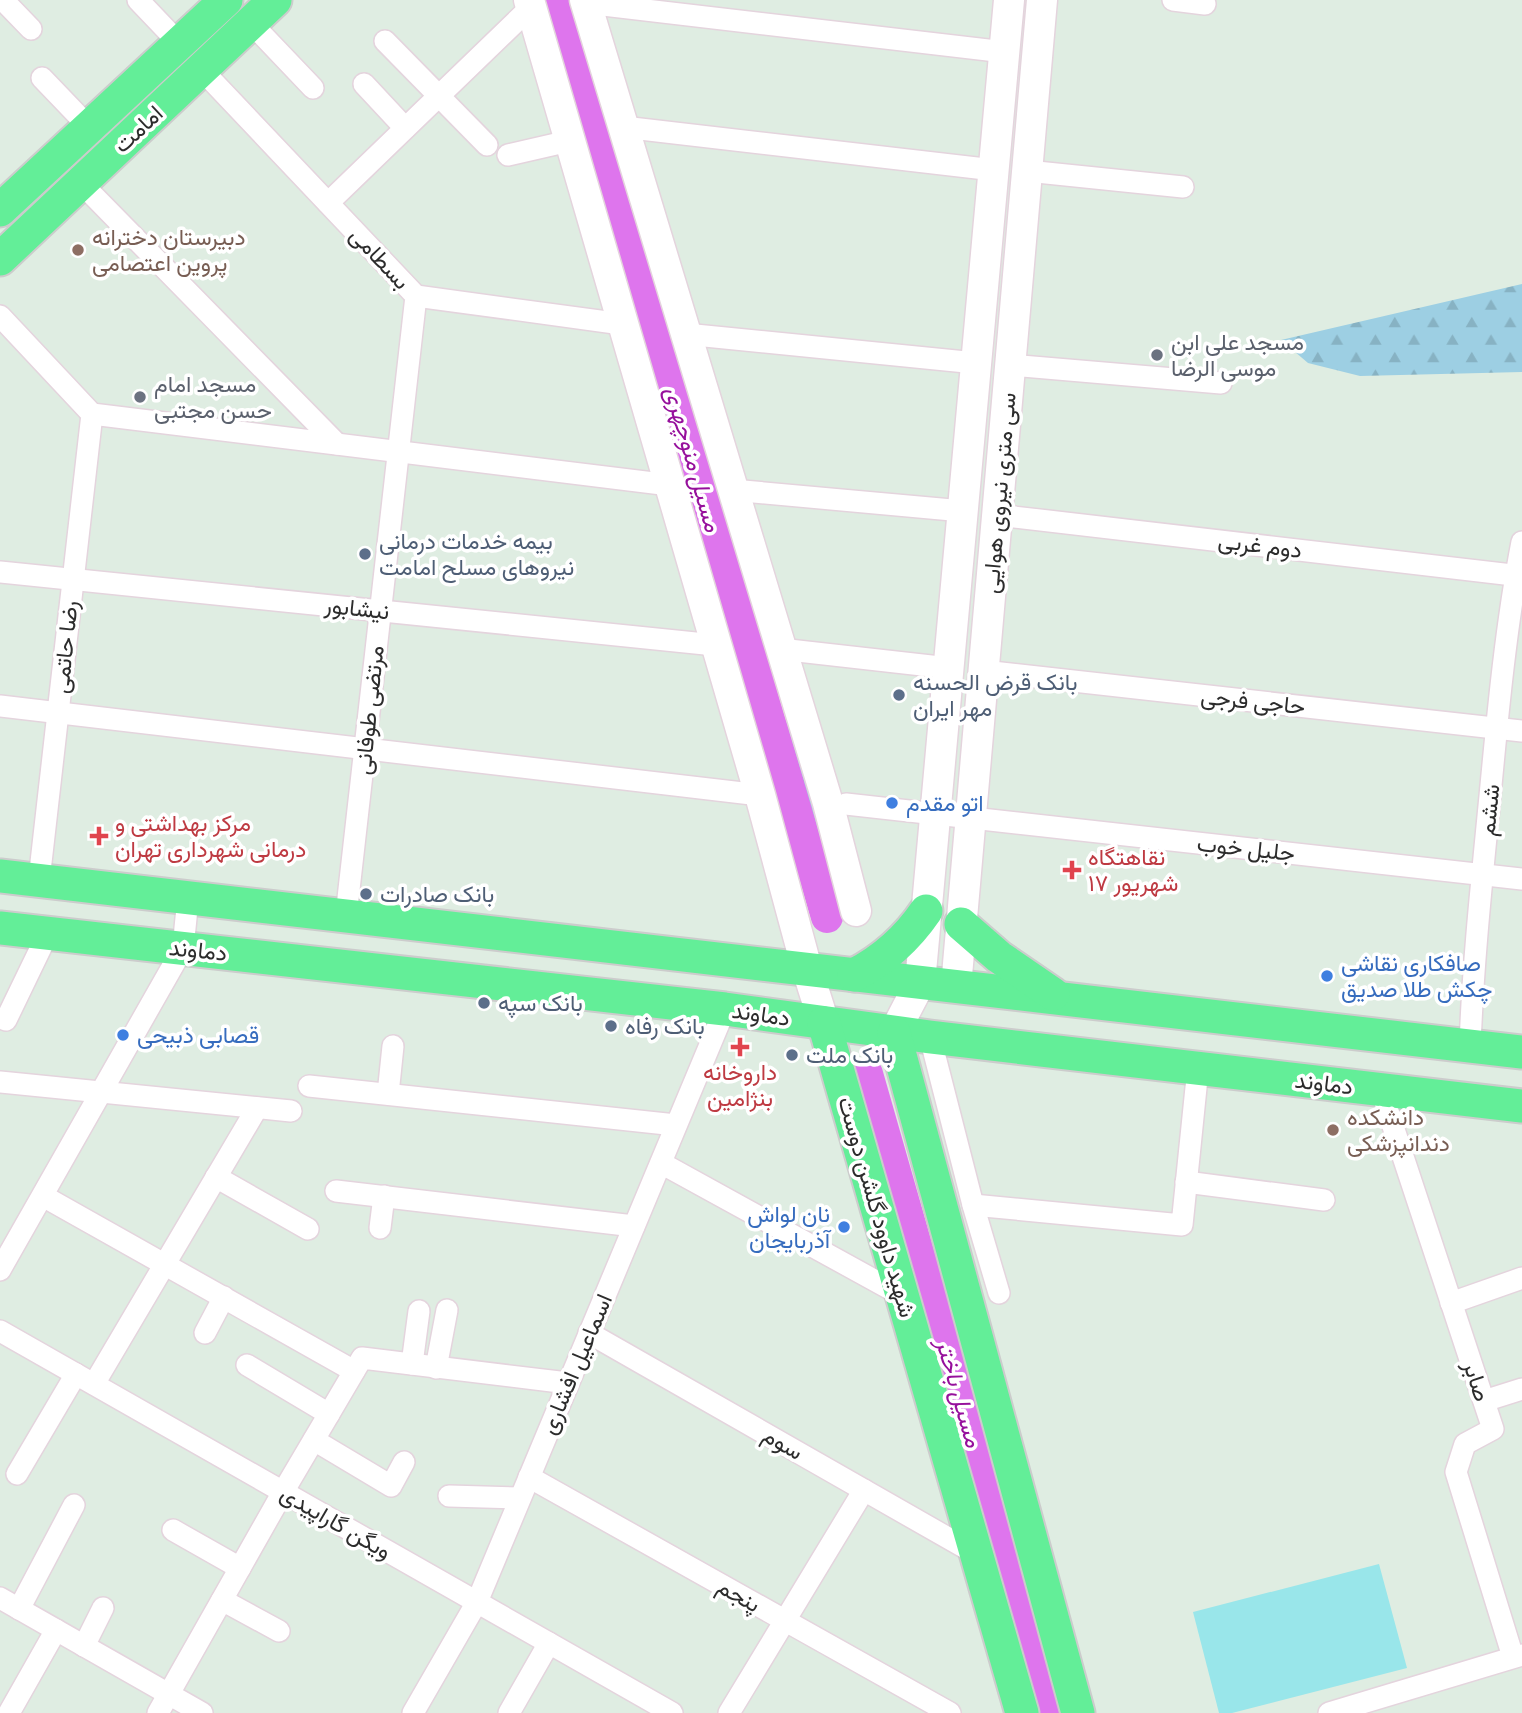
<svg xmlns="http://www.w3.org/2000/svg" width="1522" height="1713" viewBox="0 0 1522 1713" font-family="'Roboto Condensed',Vazirmatn,sans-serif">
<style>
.forest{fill:url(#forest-firs)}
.park{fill:url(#park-tufts)}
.pitch{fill:#99e6ea}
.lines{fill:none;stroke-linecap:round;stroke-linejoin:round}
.river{stroke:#de75ed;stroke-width:32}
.street-casing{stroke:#e4d4dd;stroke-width:24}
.secondary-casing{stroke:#e4d4dd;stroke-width:33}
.primary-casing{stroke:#ccc;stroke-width:37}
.street{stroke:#fff;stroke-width:21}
.secondary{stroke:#fff;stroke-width:30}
.primary{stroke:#63ee98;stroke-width:33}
.education-dot{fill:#8d6e63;stroke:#fff;stroke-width:2.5}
.worship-dot{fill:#6b7280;stroke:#fff;stroke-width:2.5}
.service-dot{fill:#5c6f8a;stroke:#fff;stroke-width:2.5}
.shop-dot{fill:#3f7fe0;stroke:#fff;stroke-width:2.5}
.health-dot{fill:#e0444e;stroke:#fff;stroke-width:2.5}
.labels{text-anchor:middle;stroke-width:7;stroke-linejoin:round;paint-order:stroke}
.street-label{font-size:23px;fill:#2c2c2c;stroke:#fff}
.education-label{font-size:23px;fill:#785e54;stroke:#fff;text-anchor:start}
.worship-label{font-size:23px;fill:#5b616d;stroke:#fff;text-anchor:start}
.service-label{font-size:23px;fill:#4e5e75;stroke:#fff;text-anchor:start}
.shop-label{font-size:23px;fill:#366cbe;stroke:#fff;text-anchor:start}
.health-label{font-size:23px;fill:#be3a42;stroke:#fff;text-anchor:start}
.water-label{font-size:24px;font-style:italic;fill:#96109c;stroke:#fff}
</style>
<defs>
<pattern id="forest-firs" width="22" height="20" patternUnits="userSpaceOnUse" patternTransform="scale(1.75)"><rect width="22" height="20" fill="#9dcfe3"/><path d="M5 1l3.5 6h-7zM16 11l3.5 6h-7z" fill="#87b2c3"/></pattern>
<pattern id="park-tufts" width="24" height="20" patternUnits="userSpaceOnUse" patternTransform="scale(1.75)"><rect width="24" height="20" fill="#9dcfe3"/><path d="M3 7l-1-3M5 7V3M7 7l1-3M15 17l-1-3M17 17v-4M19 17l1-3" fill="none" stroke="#87b2c3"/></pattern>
</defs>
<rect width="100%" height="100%" fill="#dfede2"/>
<!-- forest -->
<polygon class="forest" points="1522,284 1522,372 1360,376 1308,363 1281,340"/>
<!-- park -->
<polygon class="park" points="778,702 804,763 843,919 814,922 752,708"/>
<!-- pitch -->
<polygon class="pitch" points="1379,1564 1407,1668 1232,1713 1219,1713 1193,1612"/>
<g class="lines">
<!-- river -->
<g class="river">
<polyline points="558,0 827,917"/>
<polyline points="867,1074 1050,1713"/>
</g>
<defs>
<g id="street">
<polyline points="3,0 31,29"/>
<polyline points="138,0 179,43"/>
<polyline points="1173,0 1205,4"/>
<polyline points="586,3 1005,52"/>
<polyline points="251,23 313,88"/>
<polyline points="385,41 487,145"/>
<polyline points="201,69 416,296 622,324"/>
<polyline points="42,78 89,127"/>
<polyline points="364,84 405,128"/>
<polyline points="623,127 994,170"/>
<polyline points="508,155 569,141"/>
<polyline points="1027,171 1183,187"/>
<polyline points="81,183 337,444"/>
<polyline points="328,203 531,7"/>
<polyline points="0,316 92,414 670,485"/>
<polyline points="685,334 976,363"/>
<polyline points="1010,365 1221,383"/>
<polyline points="732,490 963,511"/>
<polyline points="997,515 1522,576"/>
<polyline points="0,572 715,645"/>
<polyline points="780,649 949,668"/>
<polyline points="983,671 1522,731"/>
<polyline points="0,706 760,795"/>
<polyline points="846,804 1522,879"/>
<polyline points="39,880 92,414"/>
<polyline points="346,916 416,296"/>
<polyline points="6,1020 48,933"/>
<polyline points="930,1037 973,1205 999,1293"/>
<path d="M1470 1046C1473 962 1482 879 1490 796 1498 711 1506 625 1522 542"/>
<polyline points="0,1082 291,1111"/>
<polyline points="309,1086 676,1125"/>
<polyline points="1381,1090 1493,1429 1465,1444 1456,1472 1513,1657"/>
<polyline points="388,1094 393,1046"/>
<polyline points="661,1163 903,1296"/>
<polyline points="216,1177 308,1229"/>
<polyline points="1186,1182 1324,1200"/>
<polyline points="336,1191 634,1226"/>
<polyline points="43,1196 354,1371"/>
<polyline points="973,1205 1182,1225 1198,1068"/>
<polyline points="380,1228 384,1196"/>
<polyline points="0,1270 183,948 188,898"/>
<polyline points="1451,1303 1522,1278"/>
<polyline points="0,1331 672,1713"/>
<polyline points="205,1333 224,1297"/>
<polyline points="589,1333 976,1554"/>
<polyline points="412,1364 419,1311"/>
<polyline points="247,1365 329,1414"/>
<polyline points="436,1368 447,1310"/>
<polyline points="94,1384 257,1108"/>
<polyline points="1484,1401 1522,1389"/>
<polyline points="314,1440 391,1486 404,1462"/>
<polyline points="17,1474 76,1374"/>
<polyline points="529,1477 950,1713"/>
<polyline points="449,1496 520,1498"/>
<polyline points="173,1530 240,1568"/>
<polyline points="0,1598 202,1713"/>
<polyline points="222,1600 279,1631"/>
<polyline points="19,1609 74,1505"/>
<polyline points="84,1646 103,1608"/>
<polyline points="9,1713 56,1630"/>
<polyline points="158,1713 283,1492 362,1358 568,1383"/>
<polyline points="413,1713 477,1602 725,1009"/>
<polyline points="509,1713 549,1643"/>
<polyline points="729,1713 864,1490"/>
<polyline points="1329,1713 1522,1655"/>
</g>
<g id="secondary">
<polyline points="529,0 760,795 807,969 824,1023"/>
<polyline points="585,0 828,803 856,911"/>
<polyline points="956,987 1042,0"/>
<polyline points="894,1033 920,983 1009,0"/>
</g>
<g id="primary">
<polyline points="0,210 226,0"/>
<polyline points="0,259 275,0"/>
<polyline points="0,876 1522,1052"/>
<polyline points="961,924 999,957 1053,994"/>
<polyline points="0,928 725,1009 930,1037 1522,1106"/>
<path d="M854 975C885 959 907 939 926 911"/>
<polyline points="824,1023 1022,1713"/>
<polyline points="894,1033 1078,1713"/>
</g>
</defs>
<!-- street casing -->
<use href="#street" class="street-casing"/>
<!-- secondary casing -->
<use href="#secondary" class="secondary-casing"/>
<!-- primary casing -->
<use href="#primary" class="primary-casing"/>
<!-- street -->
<use href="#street" class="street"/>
<!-- secondary -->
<use href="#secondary" class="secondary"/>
<!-- primary -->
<use href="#primary" class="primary"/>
</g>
<!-- markers -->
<g class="education-dot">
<circle cx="78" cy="250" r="7"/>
<circle cx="1333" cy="1130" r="7"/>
</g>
<g class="worship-dot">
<circle cx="1157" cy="355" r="7"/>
<circle cx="140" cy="397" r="7"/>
</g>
<g class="service-dot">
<circle cx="365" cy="554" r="7"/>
<circle cx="899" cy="695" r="7"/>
<circle cx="366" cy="894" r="7"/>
<circle cx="484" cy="1003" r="7"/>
<circle cx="611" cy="1026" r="7"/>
<circle cx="792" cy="1055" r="7"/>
</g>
<g class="shop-dot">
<circle cx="892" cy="803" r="7"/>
<circle cx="1327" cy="976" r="7"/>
<circle cx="123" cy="1035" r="7"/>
<circle cx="844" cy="1227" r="7"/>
</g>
<g class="health-dot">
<path d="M95.5 825.5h7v7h7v7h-7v7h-7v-7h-7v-7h7z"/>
<path d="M1068.5 859.5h7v7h7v7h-7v7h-7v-7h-7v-7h7z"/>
<path d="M736.5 1036.5h7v7h7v7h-7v7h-7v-7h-7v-7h7z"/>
</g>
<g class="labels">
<!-- street labels -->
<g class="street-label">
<text transform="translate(138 129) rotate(-43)" y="8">امامت</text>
<text transform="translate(380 258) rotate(47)" y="8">بسطامی</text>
<text transform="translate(999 493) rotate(-85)" y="8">سی متری نیروی هوایی</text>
<text transform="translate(1260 545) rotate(7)" y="8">دوم غربی</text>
<text transform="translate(357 608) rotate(6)" y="8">نیشابور</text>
<text transform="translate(65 647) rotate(-84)" y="8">رضا حاتمی</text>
<text transform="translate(1253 701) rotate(6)" y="8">حاجی فرجی</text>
<text transform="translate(369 710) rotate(-84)" y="8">مرتضی طوفانی</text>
<text transform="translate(1489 810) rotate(-84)" y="8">ششم</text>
<text transform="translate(1246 848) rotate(6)" y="8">جلیل خوب</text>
<text transform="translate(198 950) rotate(6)" y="8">دماوند</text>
<text transform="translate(761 1014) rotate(8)" y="8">دماوند</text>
<text transform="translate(1324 1083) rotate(7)" y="8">دماوند</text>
<text transform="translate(877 1207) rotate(74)" y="8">شهید داوود گلشن دوست</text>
<text transform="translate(576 1364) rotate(-67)" y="8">اسماعیل افشاری</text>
<text transform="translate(1477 1381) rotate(72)" y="8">صابر</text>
<text transform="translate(783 1443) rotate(30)" y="8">سوم</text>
<text transform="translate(336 1522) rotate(30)" y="8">ویگن گاراپیدی</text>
<text transform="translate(739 1595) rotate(29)" y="8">پنجم</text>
</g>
<!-- education labels -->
<g class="education-label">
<text x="92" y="245">دبیرستان دخترانه<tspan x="92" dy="26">پروین اعتصامی</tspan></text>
<text x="1347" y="1125">دانشکده<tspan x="1347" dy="26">دندانپزشکی</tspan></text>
</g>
<!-- worship labels -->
<g class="worship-label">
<text x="1171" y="350">مسجد علی ابن<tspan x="1171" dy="26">موسی الرضا</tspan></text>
<text x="154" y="392">مسجد امام<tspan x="154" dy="26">حسن مجتبی</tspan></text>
</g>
<!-- service labels -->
<g class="service-label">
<text x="379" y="549">بیمه خدمات درمانی<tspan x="379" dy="26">نیروهای مسلح امامت</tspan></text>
<text x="913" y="690">بانک قرض الحسنه<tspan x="913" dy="26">مهر ایران</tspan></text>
<text x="380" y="902">بانک صادرات</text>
<text x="498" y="1011">بانک سپه</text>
<text x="625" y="1034">بانک رفاه</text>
<text x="806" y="1063">بانک ملت</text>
</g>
<!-- shop labels -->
<g class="shop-label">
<text x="906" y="811">اتو مقدم</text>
<text x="1341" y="971">صافکاری نقاشی<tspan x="1341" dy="26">چکش طلا صدیق</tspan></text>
<text x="137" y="1043">قصابی ذبیحی</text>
<text x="830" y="1222" text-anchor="end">نان لواش<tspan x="830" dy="26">آذربایجان</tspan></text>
</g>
<!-- health labels -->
<g class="health-label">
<text x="115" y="831">مرکز بهداشتی و<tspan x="115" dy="26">درمانی شهرداری تهران</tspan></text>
<text x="1088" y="865">نقاهتگاه<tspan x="1088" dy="26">۱۷ شهریور</tspan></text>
<text x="740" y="1080" text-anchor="middle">داروخانه<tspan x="740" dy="26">بنژامین</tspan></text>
</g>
<!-- water labels -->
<g class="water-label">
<text transform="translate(693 459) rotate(74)" y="8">مسیل منوچهری</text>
<text transform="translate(959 1393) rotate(74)" y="8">مسیل باختر</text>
</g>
</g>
</svg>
